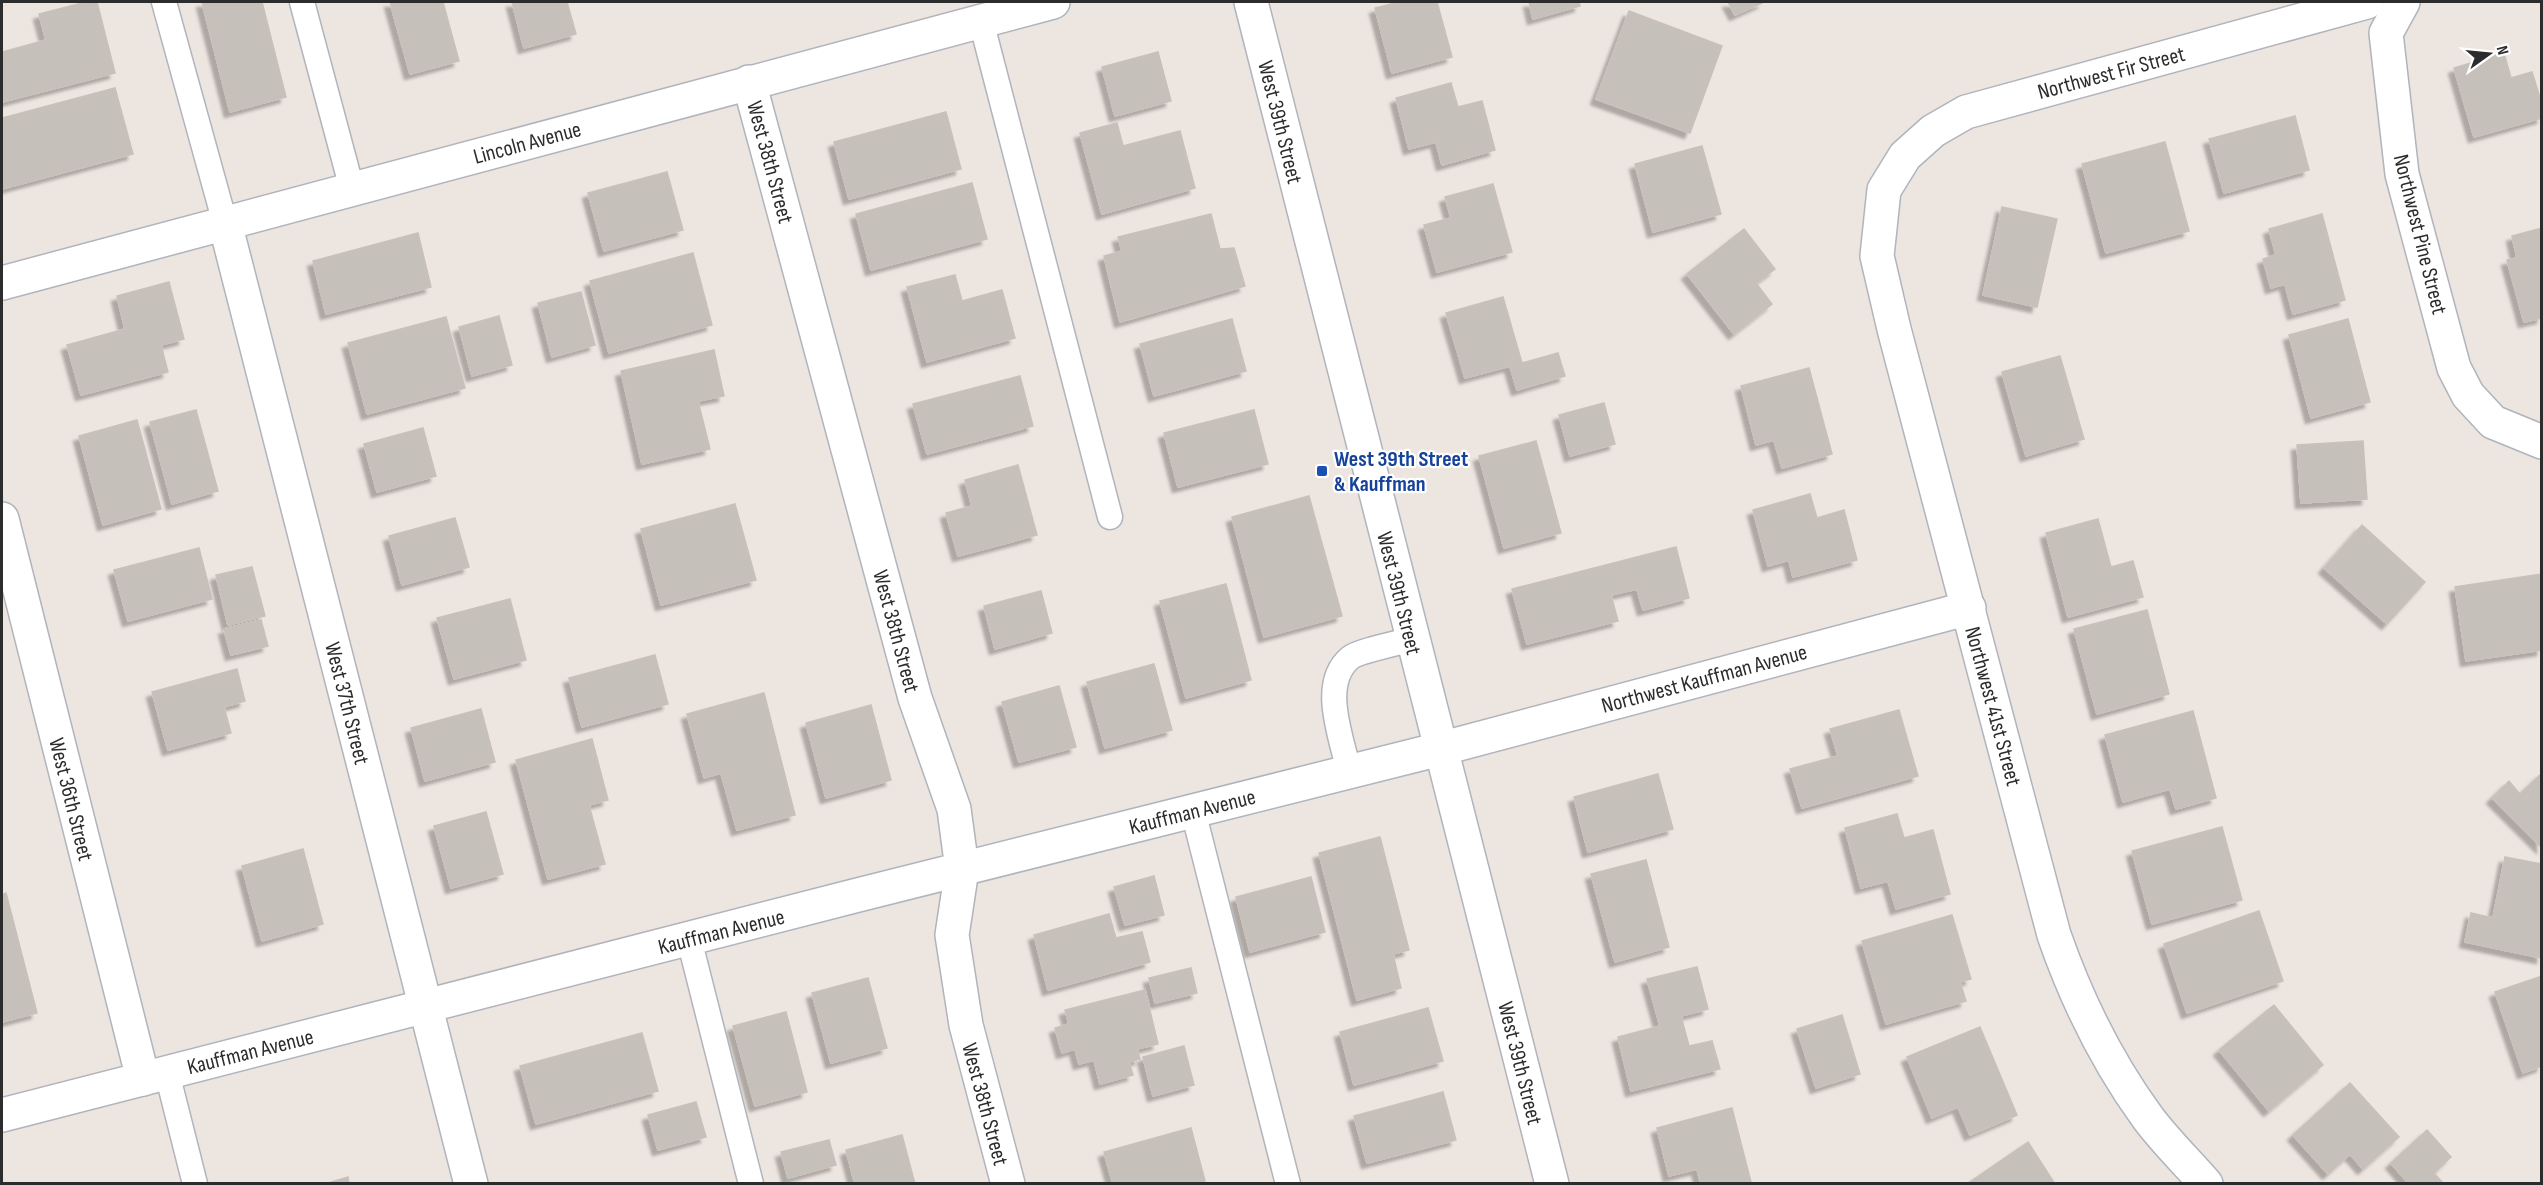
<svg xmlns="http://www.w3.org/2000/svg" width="2543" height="1185" viewBox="0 0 2543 1185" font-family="'Sofia Sans Condensed',sans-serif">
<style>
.building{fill:#c6c0bb;stroke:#c9c0b9;stroke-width:1.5;filter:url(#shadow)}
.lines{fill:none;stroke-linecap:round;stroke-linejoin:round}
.service-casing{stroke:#b0b4bc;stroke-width:27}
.minor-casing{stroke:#b0b4bc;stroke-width:36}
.tertiary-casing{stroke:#b0b4bc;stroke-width:36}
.service{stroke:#fff;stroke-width:24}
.minor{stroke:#fff;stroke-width:33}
.tertiary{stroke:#fff;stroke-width:33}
.transit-dot{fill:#1a4fb4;stroke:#fff;stroke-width:2}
.labels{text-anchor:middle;stroke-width:4.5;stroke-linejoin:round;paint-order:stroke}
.street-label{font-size:22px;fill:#2c2c2c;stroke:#fff}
.transit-label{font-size:22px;font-weight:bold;fill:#164399;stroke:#fff;text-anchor:start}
</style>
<defs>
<filter id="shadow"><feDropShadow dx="-5.5" dy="5.5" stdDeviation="1.5" flood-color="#0004"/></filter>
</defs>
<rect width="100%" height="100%" fill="#ede5e0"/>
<!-- building -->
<g class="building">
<polygon points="86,2 97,2 115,73 2,102 2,52 46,40 39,14"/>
<polygon points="202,2 262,2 286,97 230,112"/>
<polygon points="390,2 443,2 459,61 410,74"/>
<polygon points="512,2 567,2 576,34 524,48"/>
<polygon points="1399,2 1437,2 1452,57 1392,73 1375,8"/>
<polygon points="1529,2 1579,2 1580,6 1533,19"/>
<polygon points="1728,2 1764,2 1735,15"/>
<polygon points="1629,11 1722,46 1690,133 1596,99"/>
<polygon points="1158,52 1171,101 1115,116 1102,67"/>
<polygon points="2504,53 2511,78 2532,72 2542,104 2542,118 2474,137 2454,68"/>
<polygon points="1451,83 1458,107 1482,101 1495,150 1442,165 1436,142 1409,149 1396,98"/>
<polygon points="115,88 133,154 2,189 2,118"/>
<polygon points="946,112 961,169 849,199 834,142"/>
<polygon points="2295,116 2309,170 2224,193 2209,139"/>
<polygon points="1117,123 1123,146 1180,131 1195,188 1102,214 1080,133"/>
<polygon points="2165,142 2189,231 2106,253 2082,164"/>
<polygon points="1702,146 1721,214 1653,232 1635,164"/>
<polygon points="667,172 683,230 604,251 588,193"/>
<polygon points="972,183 987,239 871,270 856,214"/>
<polygon points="1493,184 1512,252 1437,272 1424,225 1451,218 1445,197"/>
<polygon points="2002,207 2057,219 2037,307 1983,295"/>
<polygon points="1211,214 1220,249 1234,248 1245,286 1120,322 1104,256 1122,251 1118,237"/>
<polygon points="2322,214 2345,300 2293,314 2285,284 2271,288 2263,259 2276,255 2269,229"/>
<polygon points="2542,228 2542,318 2524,322 2507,260 2517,258 2512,236"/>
<polygon points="1744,229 1775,269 1756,283 1772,304 1734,334 1687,274"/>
<polygon points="418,233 431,287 326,314 313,261"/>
<polygon points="693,253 712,325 609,353 590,281"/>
<polygon points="955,275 962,301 1002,290 1015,338 927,362 907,287"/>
<polygon points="169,282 184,339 161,345 168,372 81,395 67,345 125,329 117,296"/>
<polygon points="581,292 595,345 552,357 538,303"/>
<polygon points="1503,297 1522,363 1558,353 1565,376 1517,390 1510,366 1465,378 1446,313"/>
<polygon points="499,316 512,365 472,376 459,327"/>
<polygon points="446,317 465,388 367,414 348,343"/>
<polygon points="1232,319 1246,371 1154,396 1140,344"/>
<polygon points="2348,319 2370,402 2311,418 2289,335"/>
<polygon points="714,350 724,396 698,401 710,449 642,464 621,371"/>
<polygon points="2060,356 2084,439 2026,456 2002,372"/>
<polygon points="1809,368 1832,454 1782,468 1774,440 1756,445 1741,386"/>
<polygon points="1020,376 1033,426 927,454 913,404"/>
<polygon points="1604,403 1615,444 1570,456 1559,415"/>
<polygon points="196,410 218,491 172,504 150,422"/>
<polygon points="1254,410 1268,464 1178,487 1164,433"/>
<polygon points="137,420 161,509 103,525 79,436"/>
<polygon points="423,428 436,476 377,492 364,444"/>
<polygon points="1536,441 1561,533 1504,548 1479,456"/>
<polygon points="2363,441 2367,499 2301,503 2297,445"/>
<polygon points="1018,465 1037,535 958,556 946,513 972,506 965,480"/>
<polygon points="1810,494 1817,518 1844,510 1857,560 1793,577 1789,560 1768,566 1753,510"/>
<polygon points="1309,496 1342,616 1264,637 1232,517"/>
<polygon points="735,504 756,580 661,605 641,529"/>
<polygon points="455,518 469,567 402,585 389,536"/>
<polygon points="2098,519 2111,567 2133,561 2143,597 2068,617 2046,533"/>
<polygon points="2362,525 2425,582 2387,624 2324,568"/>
<polygon points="1676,547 1689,598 1643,610 1637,589 1611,595 1618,621 1527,644 1512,589"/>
<polygon points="199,548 212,599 128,621 114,570"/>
<polygon points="252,567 265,616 228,625 216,575"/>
<polygon points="2541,574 2542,650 2466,661 2455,587"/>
<polygon points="1226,584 1251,680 1186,698 1160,601"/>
<polygon points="1041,591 1052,633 995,649 984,606"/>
<polygon points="510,599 526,660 454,679 437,618"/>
<polygon points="2147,610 2169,694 2097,714 2074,629"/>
<polygon points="261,620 268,646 231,655 224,629"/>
<polygon points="655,655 668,704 582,727 569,678"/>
<polygon points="1154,664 1172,730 1105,748 1087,682"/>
<polygon points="237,669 245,701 224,707 231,733 168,750 152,692"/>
<polygon points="1059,686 1076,747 1019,762 1002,702"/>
<polygon points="764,693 795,815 737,830 721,773 704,778 687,714"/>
<polygon points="871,705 891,780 826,798 806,723"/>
<polygon points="481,709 495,762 425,781 411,728"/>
<polygon points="1899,710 1918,776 1802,808 1790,769 1838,756 1830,729"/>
<polygon points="2193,711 2216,798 2176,809 2170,789 2123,802 2105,735"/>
<polygon points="592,739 608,800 589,805 605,864 548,879 516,760"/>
<polygon points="2542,773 2542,848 2492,798 2509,781 2520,794"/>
<polygon points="1658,774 1673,829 1588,852 1574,797"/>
<polygon points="486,812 503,874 451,888 434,826"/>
<polygon points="1897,814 1904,838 1933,830 1950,894 1896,909 1888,881 1861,888 1845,828"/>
<polygon points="2222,827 2242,900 2152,924 2132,851"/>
<polygon points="1380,837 1409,950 1393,954 1401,988 1357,1000 1319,853"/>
<polygon points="303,849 323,924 262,941 242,866"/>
<polygon points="2505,857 2542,864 2539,889 2542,889 2542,958 2465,942 2471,913 2493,918"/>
<polygon points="1646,860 1669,947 1615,962 1591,874"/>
<polygon points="1154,876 1164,915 1125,925 1114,887"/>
<polygon points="1311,877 1325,932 1250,952 1236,897"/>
<polygon points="6,893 37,1013 2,1022 2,895"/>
<polygon points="2259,911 2283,981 2187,1013 2164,944"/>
<polygon points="1109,914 1116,938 1142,932 1150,962 1048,990 1034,935"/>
<polygon points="1952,915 1971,979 1960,982 1966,1001 1886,1024 1862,941"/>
<polygon points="1697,967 1708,1009 1681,1016 1689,1046 1712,1041 1720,1069 1631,1091 1618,1037 1660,1026 1647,979"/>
<polygon points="1191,968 1197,993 1155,1003 1149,978"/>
<polygon points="2542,976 2542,1066 2523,1073 2495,992"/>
<polygon points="868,978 887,1048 831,1063 812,993"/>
<polygon points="1145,990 1158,1044 1137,1049 1140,1059 1129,1062 1133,1075 1100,1084 1094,1060 1079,1064 1075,1049 1062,1053 1055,1028 1069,1024 1065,1010"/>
<polygon points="2274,1005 2323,1065 2269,1111 2219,1050"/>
<polygon points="1428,1008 1443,1061 1354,1085 1340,1032"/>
<polygon points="786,1012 807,1092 755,1106 733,1026"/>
<polygon points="1842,1015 1860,1074 1816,1088 1797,1029"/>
<polygon points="1980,1027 2017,1115 1970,1135 1958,1107 1932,1118 1907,1057"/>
<polygon points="642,1033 658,1091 536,1124 520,1066"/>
<polygon points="1184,1046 1194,1085 1153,1096 1143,1057"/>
<polygon points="2350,1083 2399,1137 2363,1169 2350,1154 2328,1174 2293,1135"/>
<polygon points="1443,1092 1456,1140 1367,1163 1354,1116"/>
<polygon points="696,1102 706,1137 658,1150 648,1115"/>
<polygon points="1732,1108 1751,1182 1701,1184 1697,1169 1669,1176 1657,1128"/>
<polygon points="1191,1128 1205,1181 1195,1184 1113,1184 1104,1152"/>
<polygon points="2427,1130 2451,1157 2434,1173 2444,1184 2409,1184 2391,1163"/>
<polygon points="902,1135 915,1184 855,1184 846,1150"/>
<polygon points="829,1140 836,1165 788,1178 781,1152"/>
<polygon points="2028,1142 2055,1184 1967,1184"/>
<polygon points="348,1177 349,1184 325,1184"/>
</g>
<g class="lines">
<defs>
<g id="service">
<polyline points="164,2 225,223"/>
<polyline points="302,2 352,189"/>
<polyline points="981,21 1110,517"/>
<path d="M1349 772C1342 738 1319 684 1350 658 1358 651 1399 643 1412 639"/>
<polyline points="1193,811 1288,1184"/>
<polyline points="689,939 751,1184"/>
<polyline points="167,1073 195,1184"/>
</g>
<g id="minor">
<polyline points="2403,2 2386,33 2402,174 2454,368 2468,395 2493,422 2542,442"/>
<polyline points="749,82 915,698 954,809 962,869 952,935 966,1025 1008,1184"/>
<polyline points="225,223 471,1184"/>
<polyline points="2,283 1053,2"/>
<polyline points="2,519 143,1079"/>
<polyline points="1440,749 1969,608"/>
<path d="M2206 1184C2187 1162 2165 1141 2148 1118 2107 1062 2077 1001 2054 935L1894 329 1877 256 1884 190 1905 156 1933 131 1966 112 2367 2"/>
</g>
<g id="tertiary">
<polyline points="1251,2 1552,1184"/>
<polyline points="2,1115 854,896 1440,749"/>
</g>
</defs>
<!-- service casing -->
<use href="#service" class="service-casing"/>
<!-- minor casing -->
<use href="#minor" class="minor-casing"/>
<!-- tertiary casing -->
<use href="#tertiary" class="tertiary-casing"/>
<!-- service -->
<use href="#service" class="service"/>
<!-- minor -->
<use href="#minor" class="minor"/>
<!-- tertiary -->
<use href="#tertiary" class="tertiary"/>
</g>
<!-- markers -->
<rect class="transit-dot" x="1316" y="465" width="12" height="12" rx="3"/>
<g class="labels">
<!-- street labels -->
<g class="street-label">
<text transform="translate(2111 72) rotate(-15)" y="8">Northwest Fir Street</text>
<text transform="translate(1281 122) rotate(76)" y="8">West 39th Street</text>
<text transform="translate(527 142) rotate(-15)" y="8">Lincoln Avenue</text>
<text transform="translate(771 162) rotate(75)" y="8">West 38th Street</text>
<text transform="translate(2421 234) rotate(76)" y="8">Northwest Pine Street</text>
<text transform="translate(1400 593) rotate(76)" y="8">West 39th Street</text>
<text transform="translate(897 631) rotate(75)" y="8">West 38th Street</text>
<text transform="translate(1704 678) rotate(-15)" y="8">Northwest Kauffman Avenue</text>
<text transform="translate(348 703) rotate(76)" y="8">West 37th Street</text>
<text transform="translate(1994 706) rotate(75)" y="8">Northwest 41st Street</text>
<text transform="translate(72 799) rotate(76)" y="8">West 36th Street</text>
<text transform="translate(1192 811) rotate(-14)" y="8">Kauffman Avenue</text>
<text transform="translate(721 931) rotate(-14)" y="8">Kauffman Avenue</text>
<text transform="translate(250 1051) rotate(-14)" y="8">Kauffman Avenue</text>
<text transform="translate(1521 1063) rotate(76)" y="8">West 39th Street</text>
<text transform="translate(986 1104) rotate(75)" y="8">West 38th Street</text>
</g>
<!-- transit labels -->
<g class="transit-label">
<text x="1334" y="466">West 39th Street<tspan x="1334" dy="25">&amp; Kauffman</tspan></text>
</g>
</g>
<!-- border -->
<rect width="2543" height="1185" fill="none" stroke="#2c2c2c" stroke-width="6"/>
<!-- north arrow -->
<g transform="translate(2489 54) rotate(75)" stroke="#ffffff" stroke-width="4.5" paint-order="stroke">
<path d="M0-4.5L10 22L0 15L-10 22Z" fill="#2c2c2c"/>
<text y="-9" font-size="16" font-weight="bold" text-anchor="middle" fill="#2c2c2c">N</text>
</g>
</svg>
